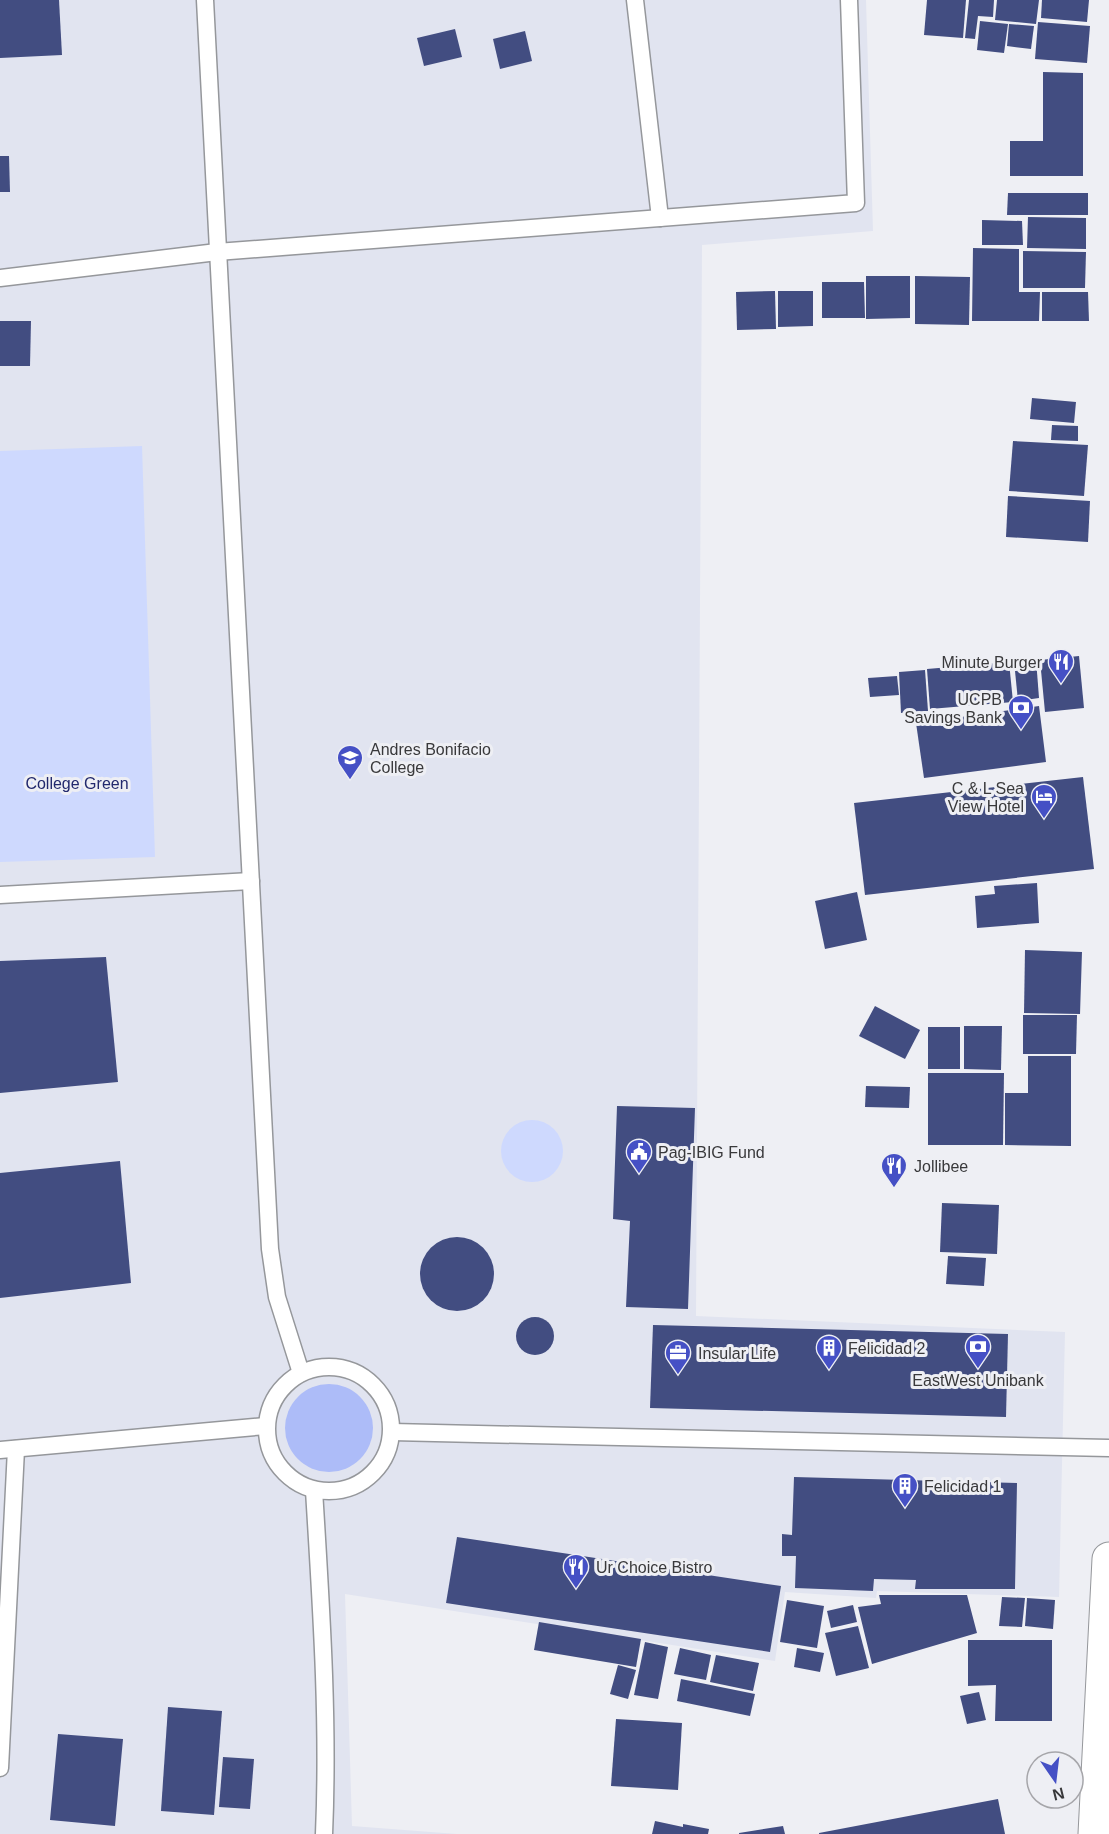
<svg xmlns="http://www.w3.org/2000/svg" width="1109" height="1834" viewBox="0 0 1109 1834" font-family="Helvetica,sans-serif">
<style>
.built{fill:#e1e4f0}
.green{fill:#ced9fe}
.water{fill:#adbcf8}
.building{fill:#424d81}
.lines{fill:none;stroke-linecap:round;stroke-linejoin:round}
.service-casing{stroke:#95979b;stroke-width:19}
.primary-casing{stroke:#95979b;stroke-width:35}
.service{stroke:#fff;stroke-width:16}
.primary{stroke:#fff;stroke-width:33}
.labels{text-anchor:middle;stroke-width:6;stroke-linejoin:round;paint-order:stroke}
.poi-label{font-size:16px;fill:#39393b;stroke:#eeeff4;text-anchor:start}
.park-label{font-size:16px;fill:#22296d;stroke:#eeeff4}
</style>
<rect width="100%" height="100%" fill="#eeeff4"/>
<!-- built -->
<polygon class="built" points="0,0 866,0 873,231 702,245 696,1316 1065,1332 1059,1597 877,1591 876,1598 785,1592 775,1661 345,1594 352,1826 457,1834 0,1834"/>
<!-- green -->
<g class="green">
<polygon points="142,446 155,857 0,862 0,451"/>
<circle cx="532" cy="1151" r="31"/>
</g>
<!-- water -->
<circle class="water" cx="329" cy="1428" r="44"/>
<!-- building -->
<g class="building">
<polygon points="0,0 59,0 62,55 0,58"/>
<polygon points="927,0 966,0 963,38 924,35"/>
<polygon points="969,0 994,0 993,17 978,16 975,39 965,38"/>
<polygon points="997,0 1039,0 1036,24 995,20"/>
<polygon points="1042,0 1089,0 1087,22 1041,18"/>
<polygon points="980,21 1008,24 1004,53 977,50"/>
<polygon points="1038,22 1090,26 1087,63 1035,59"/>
<polygon points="1009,24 1034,26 1031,49 1007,46"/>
<polygon points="455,29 462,57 424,66 417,38"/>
<polygon points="525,31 532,61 500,69 493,39"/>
<polygon points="1043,72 1083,73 1083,176 1010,176 1010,141 1043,141"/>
<polygon points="0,156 9,156 10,192 0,192"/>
<polygon points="1008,193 1088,193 1088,215 1007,215"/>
<polygon points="1028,217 1086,218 1086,249 1027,248"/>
<polygon points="982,220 1022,221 1023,245 982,245"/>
<polygon points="973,248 1019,249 1019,292 1040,292 1039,321 972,321"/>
<polygon points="1023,251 1086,252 1085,288 1023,288"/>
<polygon points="866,276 910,276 910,318 866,319"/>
<polygon points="915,276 970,277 969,325 915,324"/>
<polygon points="822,282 864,282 865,318 822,318"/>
<polygon points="775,291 776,329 737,330 736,292"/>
<polygon points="778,291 813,291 813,326 778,327"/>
<polygon points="1042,292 1088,292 1089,321 1042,321"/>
<polygon points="0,321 31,321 30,366 0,366"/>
<polygon points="1032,398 1076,402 1074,423 1030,419"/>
<polygon points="1052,425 1078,426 1078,441 1051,440"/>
<polygon points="1013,441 1088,445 1084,496 1009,491"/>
<polygon points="1008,496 1090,501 1088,542 1006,537"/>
<polygon points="1079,656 1084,708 1045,712 1040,660"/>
<polygon points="1036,659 1039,698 1018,701 1014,661"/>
<polygon points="1009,662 1013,702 930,709 927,669"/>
<polygon points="925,670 928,711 901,713 899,672"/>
<polygon points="897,676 899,695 870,697 868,678"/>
<polygon points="1039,706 1046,762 924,778 916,723"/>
<polygon points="1083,777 1094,869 865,895 854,803"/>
<polygon points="1037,883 1039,923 977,928 975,896 995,894 994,886"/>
<polygon points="857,892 867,940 825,949 815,901"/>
<polygon points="1025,950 1082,952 1080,1014 1024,1013"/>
<polygon points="106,957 118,1082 0,1093 0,961"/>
<polygon points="875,1006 920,1030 905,1059 859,1036"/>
<polygon points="1023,1015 1077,1015 1076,1054 1023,1054"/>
<polygon points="964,1026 1002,1026 1001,1070 964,1069"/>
<rect x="928" y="1027" width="32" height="42"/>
<polygon points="1028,1056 1071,1056 1071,1146 1005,1145 1005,1093 1028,1093"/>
<polygon points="928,1073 1004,1073 1003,1145 928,1145"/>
<polygon points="866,1086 910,1087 909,1108 865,1107"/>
<polygon points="617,1106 695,1108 688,1309 626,1307 630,1221 613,1219"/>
<polygon points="120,1161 131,1283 0,1298 0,1173"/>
<polygon points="942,1203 999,1205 997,1254 940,1252"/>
<circle cx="457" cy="1274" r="37"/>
<polygon points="948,1256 986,1258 984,1286 946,1284"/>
<circle cx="535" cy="1336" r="19"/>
<polygon points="653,1325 1008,1334 1006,1417 650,1408"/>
<polygon points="794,1477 1017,1483 1015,1589 915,1589 916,1580 874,1579 873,1591 795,1588 796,1556 782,1556 782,1534 792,1535"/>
<polygon points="457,1537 781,1586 770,1652 446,1603"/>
<polygon points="879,1595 967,1595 977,1633 872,1664 858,1607 881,1604"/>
<polygon points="1002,1597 1025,1598 1022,1627 999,1626"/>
<polygon points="1027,1598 1055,1600 1053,1629 1025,1626"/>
<polygon points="787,1600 824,1606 817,1648 780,1642"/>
<polygon points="853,1605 857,1622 831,1628 827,1611"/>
<polygon points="539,1622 641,1639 636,1667 534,1650"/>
<polygon points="858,1626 869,1668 836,1676 825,1633"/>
<polygon points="968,1640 1052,1640 1052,1721 995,1721 996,1685 968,1686"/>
<polygon points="645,1642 668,1647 658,1699 634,1695"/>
<polygon points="680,1648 711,1655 706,1680 674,1674"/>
<polygon points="797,1648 824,1653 820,1672 794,1667"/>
<polygon points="716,1655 759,1663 753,1691 710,1682"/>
<polygon points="618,1665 636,1670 628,1699 610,1694"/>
<polygon points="681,1679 755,1694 750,1716 677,1701"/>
<polygon points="979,1692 986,1720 967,1724 960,1696"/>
<polygon points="168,1707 222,1711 214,1815 161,1811"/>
<polygon points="616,1719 682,1723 678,1790 611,1786"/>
<polygon points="58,1734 123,1739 115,1826 50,1820"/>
<polygon points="223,1757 254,1759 250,1809 219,1807"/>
<polygon points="998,1799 1005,1834 819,1834 819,1833"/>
<polygon points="655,1821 683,1827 683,1824 709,1829 708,1834 652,1834"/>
<polygon points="783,1826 785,1834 739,1834 739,1833"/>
</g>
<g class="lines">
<defs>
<g id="service">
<polyline points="205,0 270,1249 277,1297 301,1373"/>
<polyline points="635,0 660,218"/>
<polyline points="0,278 217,252 856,203 849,0"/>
<polyline points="0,895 251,881"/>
<circle cx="329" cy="1429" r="62"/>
<polyline points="392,1432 1109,1448"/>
<polyline points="0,1450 266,1426"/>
<path d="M314 1490C321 1605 329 1719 324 1834"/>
<polyline points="0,1768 16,1449"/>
</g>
<polyline id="primary" points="1095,1834 1109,1559"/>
</defs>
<!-- service casing -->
<use href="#service" class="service-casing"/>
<!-- primary casing -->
<use href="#primary" class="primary-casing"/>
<!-- service -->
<use href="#service" class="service"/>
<!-- primary -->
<use href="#primary" class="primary"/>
</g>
<!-- icons -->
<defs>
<symbol id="restaurant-pin" viewBox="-11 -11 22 30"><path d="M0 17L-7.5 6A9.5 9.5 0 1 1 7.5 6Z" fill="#4550c5" stroke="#eeeff4"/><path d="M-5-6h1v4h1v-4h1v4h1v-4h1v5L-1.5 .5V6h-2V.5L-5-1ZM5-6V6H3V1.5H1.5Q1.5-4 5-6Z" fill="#fff"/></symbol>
<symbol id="bank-pin" viewBox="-11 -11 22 30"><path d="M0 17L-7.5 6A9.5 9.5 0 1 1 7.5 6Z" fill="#4550c5" stroke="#eeeff4"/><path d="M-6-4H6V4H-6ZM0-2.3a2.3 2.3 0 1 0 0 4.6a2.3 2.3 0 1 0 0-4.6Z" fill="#fff"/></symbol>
<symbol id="university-pin" viewBox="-11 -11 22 30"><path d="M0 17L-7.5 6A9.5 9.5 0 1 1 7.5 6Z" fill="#4550c5" stroke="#eeeff4"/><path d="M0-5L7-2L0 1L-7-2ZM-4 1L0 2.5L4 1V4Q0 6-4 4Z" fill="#fff"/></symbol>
<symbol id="hotel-pin" viewBox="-11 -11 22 30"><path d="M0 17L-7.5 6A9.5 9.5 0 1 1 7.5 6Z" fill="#4550c5" stroke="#eeeff4"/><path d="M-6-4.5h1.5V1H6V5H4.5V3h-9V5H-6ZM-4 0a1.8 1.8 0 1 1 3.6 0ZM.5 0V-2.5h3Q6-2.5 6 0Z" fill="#fff"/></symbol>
<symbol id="civic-pin" viewBox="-11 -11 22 30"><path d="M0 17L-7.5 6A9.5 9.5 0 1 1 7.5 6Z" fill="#4550c5" stroke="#eeeff4"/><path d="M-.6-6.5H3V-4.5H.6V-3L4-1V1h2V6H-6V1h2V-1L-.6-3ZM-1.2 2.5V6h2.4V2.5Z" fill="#fff"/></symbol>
<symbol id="building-pin" viewBox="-11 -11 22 30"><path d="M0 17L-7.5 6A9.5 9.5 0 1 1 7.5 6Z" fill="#4550c5" stroke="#eeeff4"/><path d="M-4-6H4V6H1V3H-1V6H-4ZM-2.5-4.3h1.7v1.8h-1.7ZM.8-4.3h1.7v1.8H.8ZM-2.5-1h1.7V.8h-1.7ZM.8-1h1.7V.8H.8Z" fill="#fff"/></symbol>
<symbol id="office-pin" viewBox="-11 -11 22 30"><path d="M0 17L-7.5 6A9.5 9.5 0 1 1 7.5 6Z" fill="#4550c5" stroke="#eeeff4"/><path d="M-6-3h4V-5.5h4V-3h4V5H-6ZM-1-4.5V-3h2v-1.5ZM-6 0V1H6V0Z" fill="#fff"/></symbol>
</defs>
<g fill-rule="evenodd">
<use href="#restaurant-pin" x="1046" y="647" width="30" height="40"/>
<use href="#bank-pin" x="1006" y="693" width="30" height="40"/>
<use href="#university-pin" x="335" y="743" width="30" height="40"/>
<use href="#hotel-pin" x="1029" y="782" width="30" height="40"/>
<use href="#civic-pin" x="624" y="1137" width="30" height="40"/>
<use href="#restaurant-pin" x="879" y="1151" width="30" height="40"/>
<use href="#bank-pin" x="963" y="1332" width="30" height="40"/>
<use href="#building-pin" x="814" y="1333" width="30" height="40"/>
<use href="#office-pin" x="663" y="1338" width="30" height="40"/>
<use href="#building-pin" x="890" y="1471" width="30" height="40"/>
<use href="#restaurant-pin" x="561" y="1552" width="30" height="40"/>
</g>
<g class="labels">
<!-- poi labels -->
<g class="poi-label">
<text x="1042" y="668" text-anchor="end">Minute Burger</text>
<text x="1002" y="705" text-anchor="end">UCPB<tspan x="1002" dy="18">Savings Bank</tspan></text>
<text x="370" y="755">Andres Bonifacio<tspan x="370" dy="18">College</tspan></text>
<text x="1024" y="794" text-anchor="end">C &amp; L Sea<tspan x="1024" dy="18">View Hotel</tspan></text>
<text x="658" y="1158">Pag-IBIG Fund</text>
<text x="914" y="1172">Jollibee</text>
<text x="848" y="1354">Felicidad 2</text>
<text x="698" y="1359">Insular Life</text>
<text x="978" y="1386" text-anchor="middle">EastWest Unibank</text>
<text x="924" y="1492">Felicidad 1</text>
<text x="596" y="1573">Ur Choice Bistro</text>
</g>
<!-- park labels -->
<g class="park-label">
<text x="77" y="789">College Green</text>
</g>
</g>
<!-- north arrow -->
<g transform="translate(1055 1780) rotate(166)"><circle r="28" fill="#eeeff4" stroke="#a6a6aa" stroke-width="1.5"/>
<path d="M0-4.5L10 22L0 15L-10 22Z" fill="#4550c5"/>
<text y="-9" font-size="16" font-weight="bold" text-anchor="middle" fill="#39393b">N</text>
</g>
</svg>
